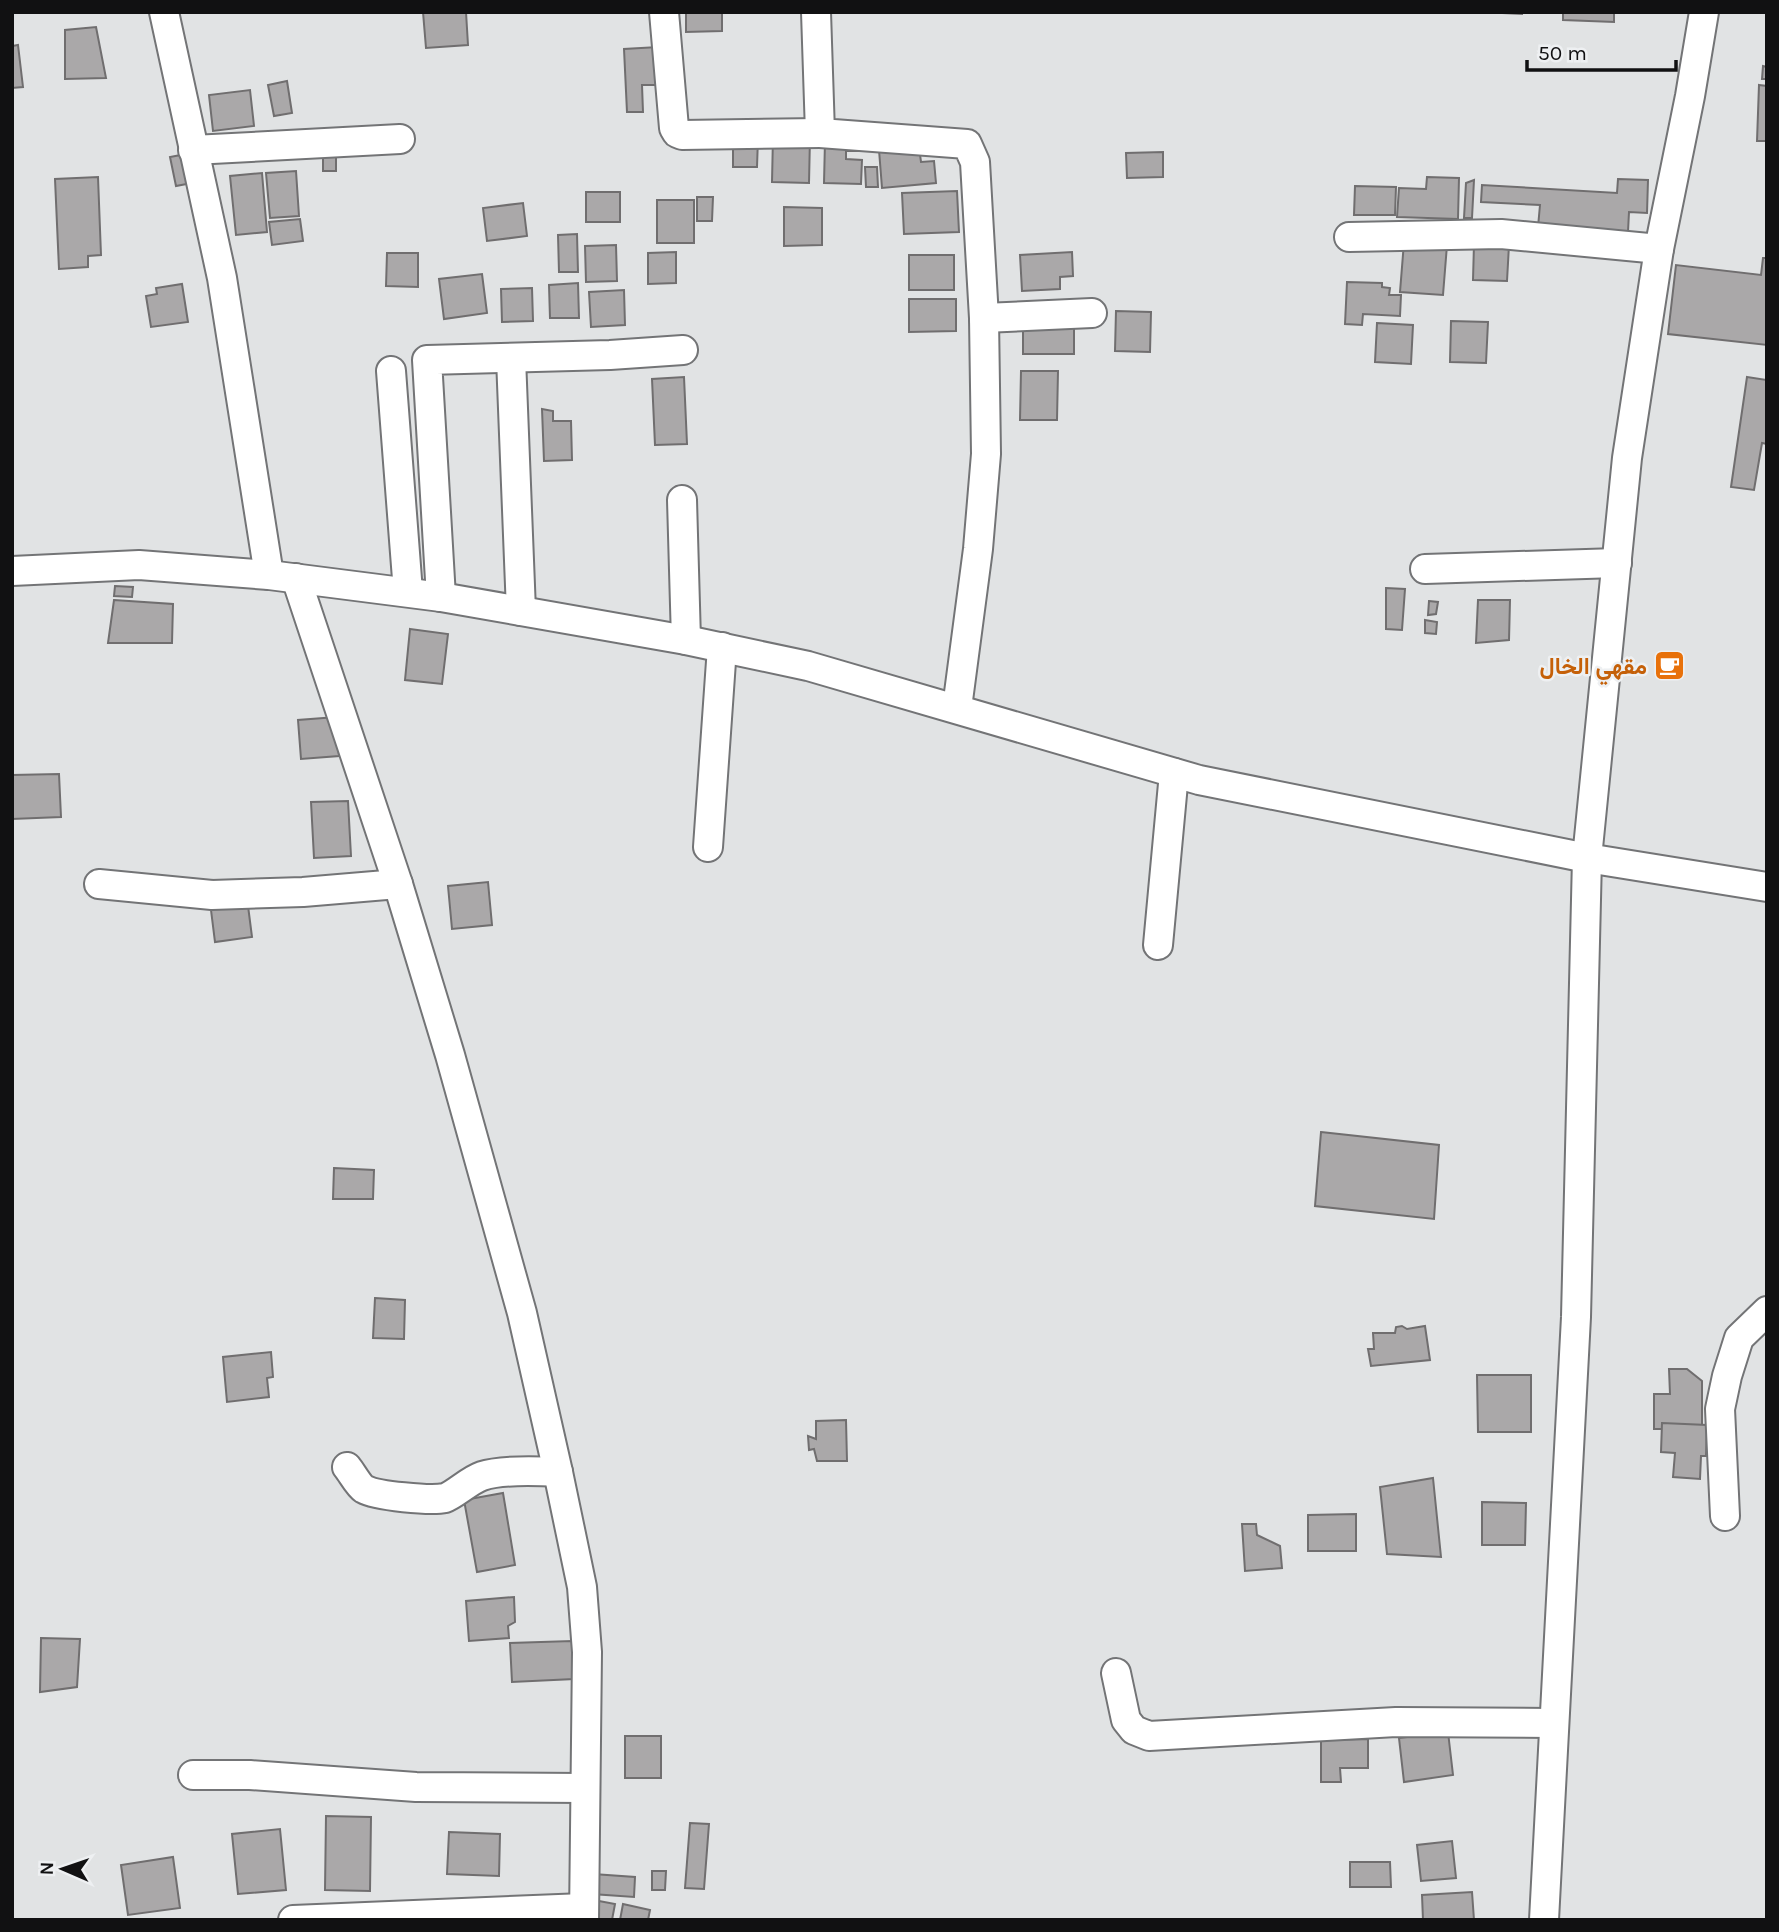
<svg xmlns="http://www.w3.org/2000/svg" width="1779" height="1932" viewBox="0 0 1779 1932" font-family="Karla,Vazirmatn,sans-serif">
<style>
.building{fill:#aaa8a9;stroke:#706e6f;stroke-width:2}
.lines{fill:none;stroke-linecap:round;stroke-linejoin:round}
.minor-casing{stroke:#737476;stroke-width:32}
.minor{stroke:#fff;stroke-width:28}
.labels{text-anchor:middle;stroke-width:5;stroke-linejoin:round;paint-order:stroke}
.food-label{font-size:23px;font-weight:bold;fill:#c56008;stroke:#eef0f2;text-anchor:end}
</style>
<rect width="100%" height="100%" fill="#e1e3e4"/>
<!-- building -->
<g class="building">
<polygon points="423,12 466,12 468,45 426,48"/>
<polygon points="686,12 722,12 722,31 686,32"/>
<polygon points="1481,12 1522,12 1522,14"/>
<polygon points="1563,12 1614,12 1614,22 1563,20"/>
<polygon points="96,27 106,78 65,79 65,30"/>
<polygon points="18,45 23,87 12,88 12,46"/>
<polygon points="658,47 659,85 642,85 643,112 627,112 624,49"/>
<polygon points="1763,66 1767,67 1767,79 1762,79"/>
<polygon points="287,81 292,113 274,116 268,85"/>
<polygon points="1759,85 1767,86 1767,141 1757,141"/>
<polygon points="250,90 254,126 213,131 209,95"/>
<polygon points="773,136 810,137 809,183 772,182"/>
<polygon points="733,137 758,138 757,167 733,167"/>
<polygon points="825,141 863,143 863,151 846,151 846,159 862,160 861,184 824,183"/>
<polygon points="919,147 921,162 934,161 936,183 882,188 879,150"/>
<rect x="323" y="150" width="13" height="21"/>
<polygon points="1163,152 1163,177 1127,178 1126,153"/>
<polygon points="186,154 192,183 176,186 170,157"/>
<polygon points="865,167 877,167 878,187 866,187"/>
<polygon points="296,171 299,216 270,218 266,173"/>
<polygon points="262,173 267,232 236,235 230,176"/>
<polygon points="98,177 101,255 88,256 88,267 59,269 55,179"/>
<polygon points="1427,177 1459,178 1458,219 1397,217 1399,188 1426,189"/>
<polygon points="1618,179 1648,180 1647,213 1629,212 1628,232 1538,227 1540,205 1481,202 1482,185 1617,193"/>
<polygon points="1474,180 1472,218 1464,218 1466,183"/>
<polygon points="1355,186 1396,187 1395,215 1354,215"/>
<polygon points="957,191 959,232 904,234 902,193"/>
<rect x="586" y="192" width="34" height="30"/>
<polygon points="697,197 713,197 712,221 697,221"/>
<rect x="657" y="200" width="37" height="43"/>
<polygon points="523,203 527,236 487,241 483,208"/>
<polygon points="784,207 822,208 822,245 784,246"/>
<polygon points="300,219 303,241 272,245 269,222"/>
<polygon points="577,234 578,272 559,272 558,235"/>
<polygon points="1404,242 1447,245 1443,295 1400,292"/>
<polygon points="1474,244 1509,245 1507,281 1473,280"/>
<polygon points="616,245 617,281 586,282 585,246"/>
<polygon points="676,252 676,283 648,284 648,253"/>
<polygon points="1072,252 1073,276 1060,277 1060,289 1022,291 1020,255"/>
<polygon points="387,253 418,253 418,287 386,286"/>
<rect x="909" y="255" width="45" height="35"/>
<polygon points="1763,258 1767,258 1767,345 1668,334 1676,265 1761,275"/>
<polygon points="482,274 487,313 444,319 439,279"/>
<polygon points="1347,282 1382,283 1382,287 1390,288 1389,295 1401,295 1400,316 1363,314 1362,325 1345,324"/>
<polygon points="578,283 579,318 550,318 549,285"/>
<polygon points="182,284 188,322 151,327 146,296 157,294 156,288"/>
<polygon points="532,288 533,321 502,322 501,289"/>
<polygon points="624,290 625,325 591,327 589,292"/>
<polygon points="909,299 956,299 956,331 909,332"/>
<polygon points="1116,311 1151,312 1150,352 1115,351"/>
<rect x="1023" y="320" width="51" height="34"/>
<polygon points="1451,321 1488,322 1486,363 1450,362"/>
<polygon points="1377,323 1413,325 1411,364 1375,362"/>
<polygon points="1021,371 1058,371 1057,420 1020,420"/>
<polygon points="684,377 687,444 655,445 652,379"/>
<polygon points="1747,377 1767,380 1767,444 1762,443 1754,490 1731,487"/>
<polygon points="542,409 553,411 553,421 571,421 572,460 544,461"/>
<polygon points="115,586 133,587 132,597 114,596"/>
<polygon points="1386,588 1405,589 1402,630 1386,629"/>
<polygon points="114,600 173,604 172,643 108,643"/>
<polygon points="1478,600 1510,600 1509,640 1476,643"/>
<polygon points="1429,601 1438,602 1436,614 1428,615"/>
<polygon points="1425,620 1437,622 1436,634 1425,633"/>
<polygon points="410,629 448,634 442,684 405,680"/>
<polygon points="336,717 339,756 301,759 298,720"/>
<polygon points="59,774 61,817 12,819 12,775"/>
<polygon points="348,801 351,856 314,858 311,802"/>
<polygon points="488,882 492,925 452,929 448,886"/>
<polygon points="247,898 252,937 215,942 210,902"/>
<polygon points="1321,1132 1439,1145 1434,1219 1315,1206"/>
<polygon points="334,1168 374,1170 373,1199 333,1199"/>
<polygon points="375,1298 405,1300 404,1339 373,1338"/>
<polygon points="1402,1326 1407,1329 1425,1326 1430,1360 1371,1366 1368,1349 1374,1349 1373,1333 1395,1333 1396,1327"/>
<polygon points="271,1352 273,1377 267,1378 269,1397 227,1402 223,1357"/>
<polygon points="1669,1369 1687,1369 1702,1381 1702,1429 1654,1429 1654,1394 1670,1394"/>
<polygon points="1477,1375 1531,1375 1531,1432 1478,1432"/>
<polygon points="846,1420 847,1461 817,1461 814,1449 809,1450 808,1436 816,1439 816,1421"/>
<polygon points="1662,1423 1707,1425 1706,1456 1701,1456 1700,1479 1673,1477 1675,1453 1661,1452"/>
<polygon points="1433,1478 1441,1557 1387,1554 1380,1487"/>
<polygon points="503,1493 515,1565 477,1572 464,1500"/>
<polygon points="1482,1502 1526,1503 1525,1545 1482,1545"/>
<polygon points="1356,1514 1356,1551 1308,1551 1308,1515"/>
<polygon points="1242,1524 1256,1524 1257,1535 1280,1546 1282,1568 1245,1571"/>
<polygon points="514,1597 515,1622 508,1626 509,1638 469,1641 466,1601"/>
<polygon points="41,1638 80,1639 77,1687 40,1692"/>
<polygon points="572,1641 574,1679 512,1682 510,1643"/>
<polygon points="1448,1732 1453,1775 1404,1782 1399,1738"/>
<rect x="625" y="1736" width="36" height="42"/>
<polygon points="1368,1739 1368,1768 1340,1768 1341,1782 1321,1782 1321,1740"/>
<polygon points="326,1816 371,1817 370,1891 325,1890"/>
<polygon points="690,1823 709,1824 704,1889 685,1888"/>
<polygon points="280,1829 286,1890 238,1894 232,1834"/>
<polygon points="449,1832 500,1834 499,1876 447,1874"/>
<polygon points="1452,1841 1456,1878 1421,1881 1417,1845"/>
<polygon points="173,1857 180,1908 128,1915 121,1865"/>
<polygon points="1350,1862 1390,1862 1391,1887 1350,1887"/>
<polygon points="652,1871 666,1871 665,1890 652,1890"/>
<polygon points="593,1874 635,1877 634,1897 592,1894"/>
<polygon points="1472,1892 1474,1920 1423,1920 1422,1895"/>
<polygon points="599,1901 615,1904 612,1920 595,1920"/>
<polygon points="623,1904 650,1910 648,1920 620,1920"/>
</g>
<g class="lines">
<defs>
<g id="minor">
<polyline points="164,12 222,278 269,575"/>
<polyline points="664,12 674,128 677,133 682,135 820,133"/>
<polyline points="816,12 820,133 967,144 975,162 984,318 986,454 978,549 957,708"/>
<polyline points="193,150 400,139"/>
<polyline points="1349,237 1501,234 1659,249"/>
<polyline points="984,318 1092,313"/>
<polyline points="511,358 521,611"/>
<polyline points="391,371 408,592"/>
<polyline points="682,500 686,640"/>
<polyline points="1425,569 1617,563"/>
<polyline points="12,571 139,565 269,575 441,597 686,640 808,666 1199,780 1587,858 1767,887"/>
<polyline points="296,578 398,884 450,1055 522,1313 558,1472 582,1587 587,1652 584,1920"/>
<polyline points="441,597 427,360 610,355 683,350"/>
<polyline points="708,847 722,647"/>
<polyline points="99,884 212,895 303,892 398,884"/>
<polyline points="1158,945 1174,773"/>
<path d="M347 1467C352 1473 358 1485 364 1489 376 1496 431 1501 445 1498 454 1495 470 1480 482 1476 500 1470 539 1471 558 1472"/>
<polyline points="1725,1516 1720,1409 1727,1376 1739,1338 1767,1311"/>
<polyline points="1116,1673 1126,1720 1134,1730 1149,1736 1396,1722 1553,1723"/>
<polyline points="193,1775 250,1775 416,1787 585,1788"/>
<polyline points="293,1920 584,1908"/>
<polyline points="1544,1920 1576,1317 1587,858 1627,458 1659,249 1690,96 1704,12"/>
</g>
</defs>
<!-- minor casing -->
<use href="#minor" class="minor-casing"/>
<!-- minor -->
<use href="#minor" class="minor"/>
</g>
<!-- icons -->
<defs>
<symbol id="cafe-square" viewBox="-11 -11 22 22"><rect x="-9" y="-9" width="18" height="18" rx="4" fill="#e8710a" stroke="#eef0f2"/><path d="M-5.5-4.5H6V0H3Q3 3.5 0 3.5H-2.5Q-5.5 3.5-5.5 0ZM3-3.2v2h1.7v-2ZM-6 4.5H4V6H-6Z" fill="#fff"/></symbol>
</defs>
<g fill-rule="evenodd">
<use href="#cafe-square" x="1652" y="648" width="35" height="35"/>
</g>
<g class="labels">
<!-- food labels -->
<g class="food-label">
<text x="1647" y="674">مقهي الخال</text>
</g>
</g>
<!-- border -->
<rect width="1779" height="1932" fill="none" stroke="#111112" stroke-width="28"/>
<!-- north arrow -->
<g transform="translate(63 1869) rotate(272)" stroke="#eef0f2" stroke-width="5" paint-order="stroke">
<path d="M0-5L12 26L0 18L-12 26Z" fill="#111112"/>
<text y="-10" font-size="19" font-weight="bold" text-anchor="middle" fill="#111112">N</text>
</g>
<!-- scale -->
<path d="M1527 60v10h149v-10" fill="none" stroke="#111112" stroke-width="3.5"/>
<text x="1538" y="60" font-size="21" fill="#111112" stroke="#eef0f2" stroke-width="5" paint-order="stroke">50 m</text>
</svg>
